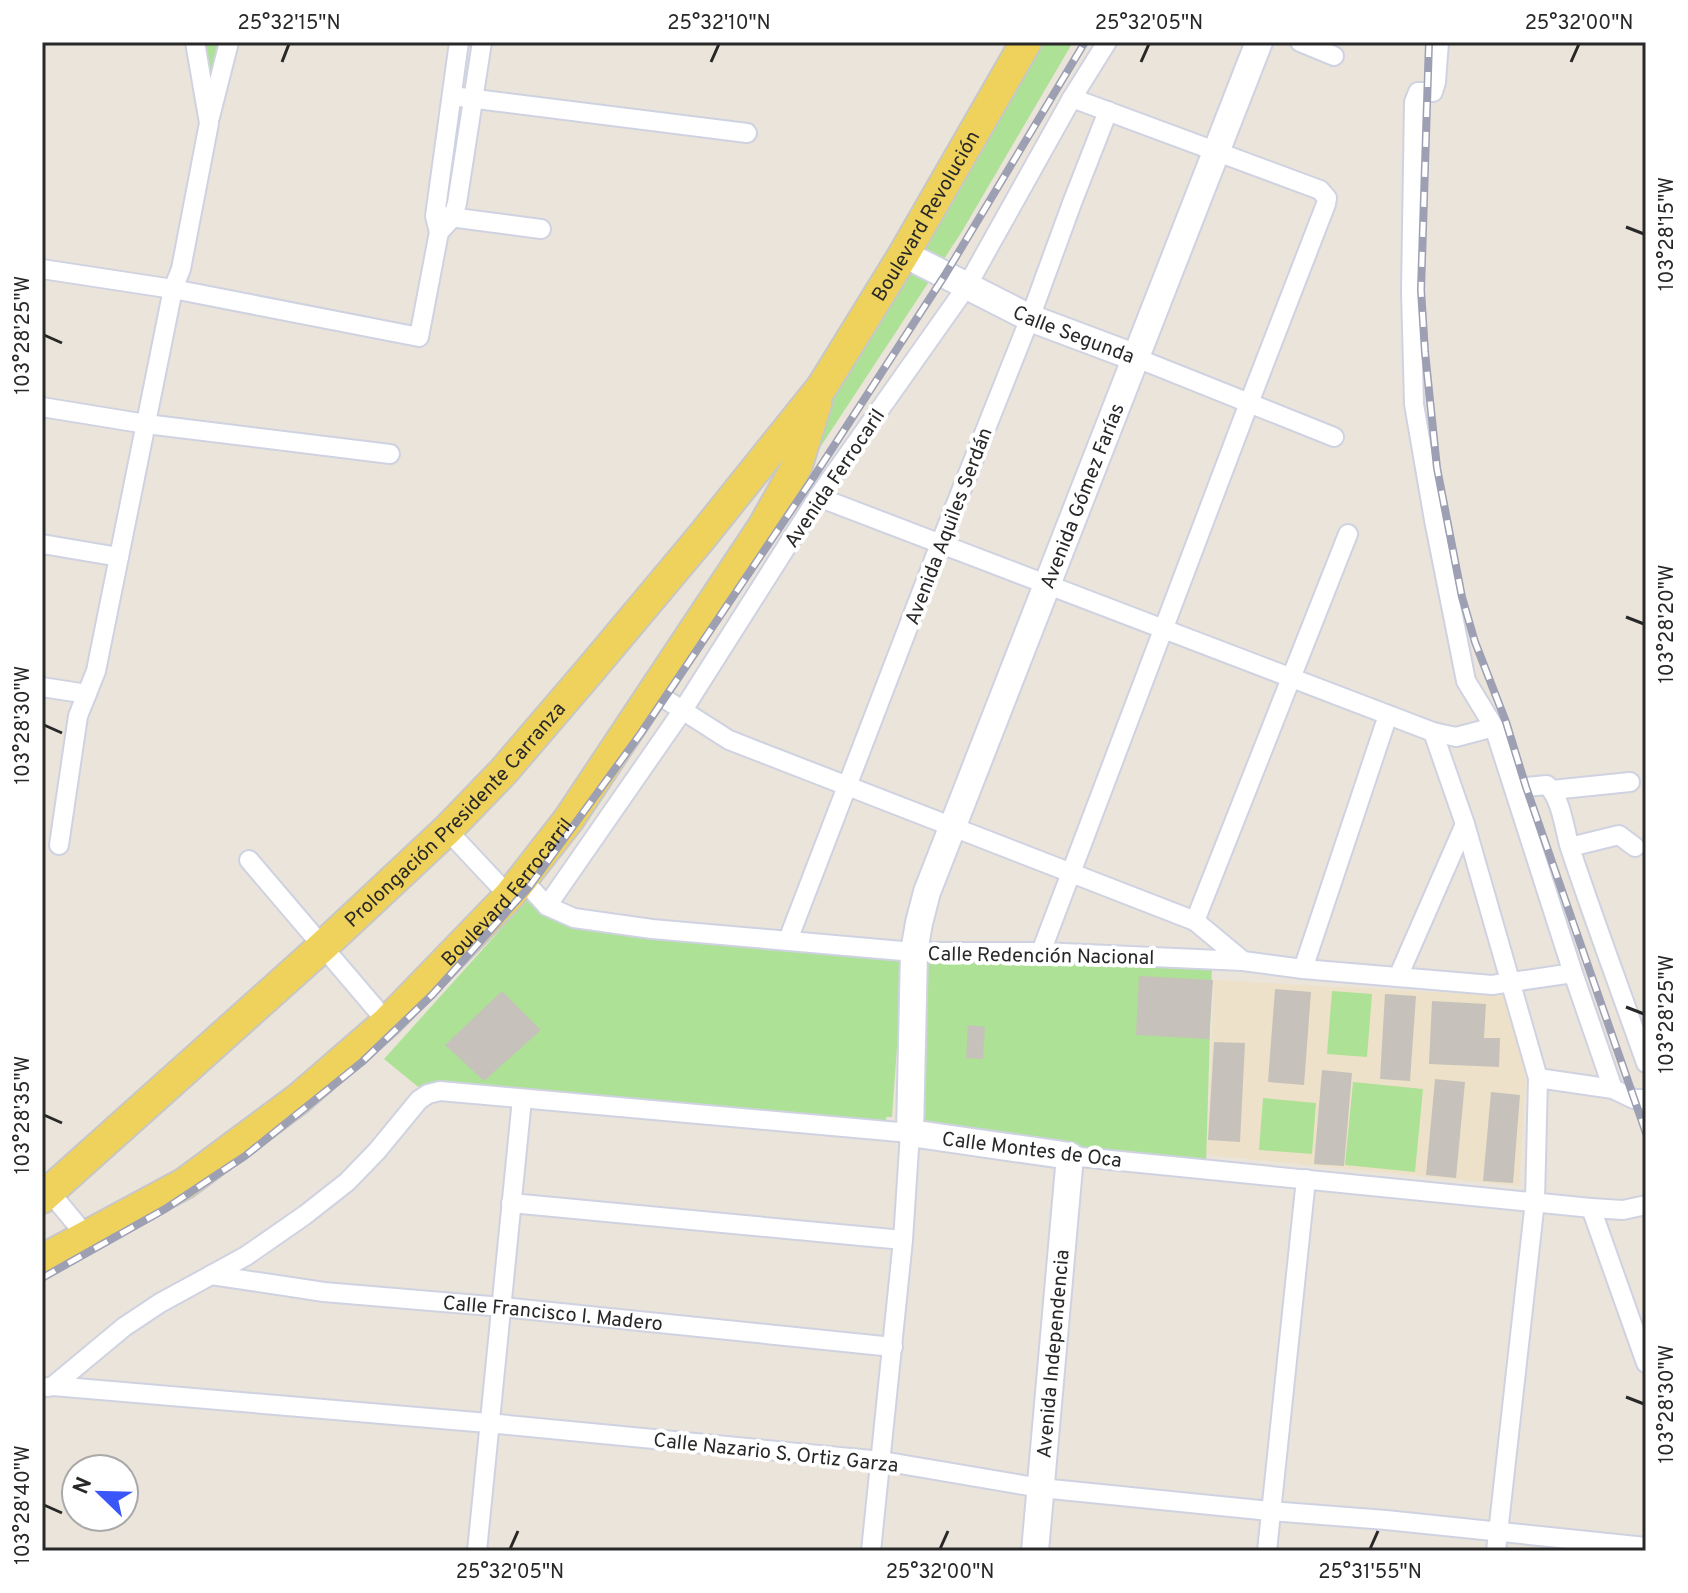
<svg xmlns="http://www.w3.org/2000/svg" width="1688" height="1593" viewBox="0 0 1688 1593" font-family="Overpass,sans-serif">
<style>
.education{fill:#ede2c9}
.green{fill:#ade196}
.building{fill:#c6c1ba}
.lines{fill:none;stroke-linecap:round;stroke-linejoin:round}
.street-casing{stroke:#cfd2e1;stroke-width:22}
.secondary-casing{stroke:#cfd2e1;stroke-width:30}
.primary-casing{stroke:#c7c7c7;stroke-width:34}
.street{stroke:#fff;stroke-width:18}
.secondary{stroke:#fff;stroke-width:26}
.primary{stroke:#efd25b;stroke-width:30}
.rail-casing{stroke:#9d9fb3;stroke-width:8}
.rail{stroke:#fff;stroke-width:5;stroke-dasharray:15;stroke-linecap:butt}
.ticks{fill:none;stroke:#282828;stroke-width:3}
.labels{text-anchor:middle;stroke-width:8;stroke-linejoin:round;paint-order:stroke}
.street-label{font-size:20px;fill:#282828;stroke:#fff}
.neatline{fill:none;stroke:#282828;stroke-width:3}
.ticks-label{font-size:20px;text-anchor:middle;fill:#282828}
</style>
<rect width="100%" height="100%" fill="#ebe4da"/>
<!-- education -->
<polygon class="education" points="1214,980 1506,996 1526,1078 1519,1186 1207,1155"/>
<!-- green -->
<g class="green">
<polygon points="197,42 227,42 210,96"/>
<polygon points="1036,42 1073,42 961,233 819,449 828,393"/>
<polygon points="528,899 561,921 904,949 892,1117 886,1117 887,1126 422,1090 384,1059"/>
<polygon points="918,955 1212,964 1206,1165 914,1130"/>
<polygon points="1332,991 1372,994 1367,1057 1327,1054"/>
<polygon points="1353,1082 1423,1089 1415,1172 1345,1165"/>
<polygon points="1263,1098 1316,1103 1312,1154 1259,1150"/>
</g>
<!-- building -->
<g class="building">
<polygon points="1139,976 1213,980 1209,1039 1136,1035"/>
<polygon points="1275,989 1311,992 1304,1085 1268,1082"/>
<polygon points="502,991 541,1030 484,1081 445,1045"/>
<polygon points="1385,994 1416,996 1410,1081 1380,1079"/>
<polygon points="1432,1001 1486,1004 1484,1038 1500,1038 1499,1067 1429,1064"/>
<polygon points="968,1025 985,1027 983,1059 966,1058"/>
<polygon points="1214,1042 1245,1043 1240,1142 1208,1140"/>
<polygon points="1322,1070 1352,1073 1344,1166 1314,1164"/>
<polygon points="1435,1079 1465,1082 1456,1178 1426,1175"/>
<polygon points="1491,1092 1520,1095 1513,1183 1483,1181"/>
</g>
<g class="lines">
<defs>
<g id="street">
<polyline points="1300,42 1334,56"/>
<polyline points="1439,42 1436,82 1433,92 1418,92 1414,102 1411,291 1414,404 1434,520 1466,681 1494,727 1573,973 1613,1089"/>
<polyline points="452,96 747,133"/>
<polyline points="210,117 229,42"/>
<polyline points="442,216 541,229"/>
<polyline points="439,232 453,217 457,203 482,42"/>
<polyline points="42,269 173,289 419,337 439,232 435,216 459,42"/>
<polyline points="1134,357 1334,437"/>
<polyline points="42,407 146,424 390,454"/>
<polyline points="818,497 1433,732 1456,737 1494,727"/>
<polyline points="42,544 119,557"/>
<polyline points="42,687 87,694"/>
<polyline points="654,692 729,740 1195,921 1243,961"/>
<polyline points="1433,732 1465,824 1538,1078 1535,1201 1496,1551"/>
<path d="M1514 789 1526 787 1547 785C1562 800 1564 828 1570 848 1594 920 1621 992 1646 1063"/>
<polyline points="1552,790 1630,782"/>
<polyline points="447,830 509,896"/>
<polyline points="59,845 78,716 96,671 173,289 181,269 209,123 195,42"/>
<polyline points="1570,847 1619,835 1635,847"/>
<polyline points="249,860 387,1022"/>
<polyline points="523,880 547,906 574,918 652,929 914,952 1041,952 1243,961 1303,969 1492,985 1573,973"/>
<polyline points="547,906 683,710 818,497 967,286 1072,98 1107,42"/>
<polyline points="1195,921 1348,534"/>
<polyline points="788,940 940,544 1030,318 1072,203 1108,111"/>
<polyline points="1041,952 1249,403 1326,204 1327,198 1320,190 1072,98"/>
<polyline points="1303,969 1388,715"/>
<polyline points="1398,977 1465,824"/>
<polyline points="1538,1078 1613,1089 1634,1099 1646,1099"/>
<polyline points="1070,1156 1591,1208 1623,1210 1646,1205"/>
<polyline points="44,1185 87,1237"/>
<polyline points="511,1203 903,1240"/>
<polyline points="1591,1208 1646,1363"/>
<path id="s1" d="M211 1275 324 1292 502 1307 893 1347"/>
<polyline points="53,1386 488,1423 882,1461 1041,1488 1270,1511 1386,1520 1646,1547"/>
<polyline points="48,1387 53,1386 124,1327 160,1303 246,1256 305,1215 347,1182 377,1151 419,1100 428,1094 440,1091 910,1133 903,1240 871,1551"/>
<polyline points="477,1551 522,1099"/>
<polyline points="1267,1551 1306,1179"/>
</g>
<g id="secondary">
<path id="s2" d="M904 254 1030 318 1134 357"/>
<path id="s3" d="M1035 1551 1070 1156 910 1133 914 952 919 923 927 892 1259 42"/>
</g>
<g id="primary">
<path id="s4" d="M42 1198 322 947 447 830 503 772 592 668 700 539 822 387 904 254 1026 42"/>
<path id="s5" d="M42 1260 185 1183 298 1099 387 1022 509 896 569 819 763 527 796 468 816 404"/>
</g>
</defs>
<!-- street casing -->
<use href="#street" class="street-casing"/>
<!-- secondary casing -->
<use href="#secondary" class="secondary-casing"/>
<!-- primary casing -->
<use href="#primary" class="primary-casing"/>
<!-- street -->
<use href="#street" class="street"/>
<!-- secondary -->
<use href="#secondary" class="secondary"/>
<!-- primary -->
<use href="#primary" class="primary"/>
<defs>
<g id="rail">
<polyline points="1429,42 1421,290 1425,352 1437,468 1462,597 1475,642 1506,722 1526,787 1646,1133"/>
<polyline points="42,1278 165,1209 245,1156 362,1062 432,995 529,887 641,733 813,478 945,275 1085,42"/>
</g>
</defs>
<!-- rail casing -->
<use href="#rail" class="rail-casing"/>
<!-- rail -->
<use href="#rail" class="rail"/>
</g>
<!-- ticks -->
<path class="ticks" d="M282 62 289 44M711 62 719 44M1141 62 1149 44M1571 62 1579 44M1626 227 1644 234M44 335 62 343M1626 617 1644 624M44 725 62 733M1626 1007 1644 1014M44 1115 62 1123M1626 1397 1644 1404M44 1505 62 1513M510 1549 518 1531M940 1549 948 1531M1370 1549 1378 1531"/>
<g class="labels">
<!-- street labels -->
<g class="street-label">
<text dy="7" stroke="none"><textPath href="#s4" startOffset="1328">Boulevard Revolución</textPath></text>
<text dy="7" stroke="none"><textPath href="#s2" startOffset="188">Calle Segunda</textPath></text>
<text transform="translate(834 478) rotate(-56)" y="7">Avenida Ferrocaril</text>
<text dy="7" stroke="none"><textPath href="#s3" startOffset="1226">Avenida Gómez Farías</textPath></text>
<text transform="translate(948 526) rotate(-69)" y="7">Avenida Aquiles Serdán</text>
<text dy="7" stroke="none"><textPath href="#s4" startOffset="564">Prolongación Presidente Carranza</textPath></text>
<text dy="7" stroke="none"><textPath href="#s5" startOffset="598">Boulevard Ferrocarril</textPath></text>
<text transform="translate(1041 955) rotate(1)" y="7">Calle Redención Nacional</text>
<text transform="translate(1032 1149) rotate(7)" y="7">Calle Montes de Oca</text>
<text dy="7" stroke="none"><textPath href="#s1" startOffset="344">Calle Francisco I. Madero</textPath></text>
<text dy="7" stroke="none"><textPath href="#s3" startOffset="198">Avenida Independencia</textPath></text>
<text transform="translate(776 1452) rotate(6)" y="7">Calle Nazario S. Ortiz Garza</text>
</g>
</g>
<!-- border -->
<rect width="1688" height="1593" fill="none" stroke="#ffffff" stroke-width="88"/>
<!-- north arrow -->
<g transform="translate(100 1493) rotate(293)"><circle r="38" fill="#ffffff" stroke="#a9a9a9" stroke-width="2"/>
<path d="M0-6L14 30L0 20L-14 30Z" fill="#3a56f8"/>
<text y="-12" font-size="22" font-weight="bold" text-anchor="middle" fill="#282828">N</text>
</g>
<rect x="44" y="44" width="1600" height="1505" class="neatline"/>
<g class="ticks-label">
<text x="289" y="29">25°32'15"N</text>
<text x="719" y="29">25°32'10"N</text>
<text x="1149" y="29">25°32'05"N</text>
<text x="1579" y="29">25°32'00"N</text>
<text transform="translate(1666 234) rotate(-90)" y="7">103°28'15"W</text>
<text transform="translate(22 335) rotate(-90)" y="7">103°28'25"W</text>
<text transform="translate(1666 624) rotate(-90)" y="7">103°28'20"W</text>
<text transform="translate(22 725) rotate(-90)" y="7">103°28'30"W</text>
<text transform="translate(1666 1014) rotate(-90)" y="7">103°28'25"W</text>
<text transform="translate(22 1115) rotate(-90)" y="7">103°28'35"W</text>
<text transform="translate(1666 1404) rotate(-90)" y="7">103°28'30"W</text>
<text transform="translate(22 1505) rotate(-90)" y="7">103°28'40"W</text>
<text x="510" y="1578">25°32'05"N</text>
<text x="940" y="1578">25°32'00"N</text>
<text x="1370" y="1578">25°31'55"N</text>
</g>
</svg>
